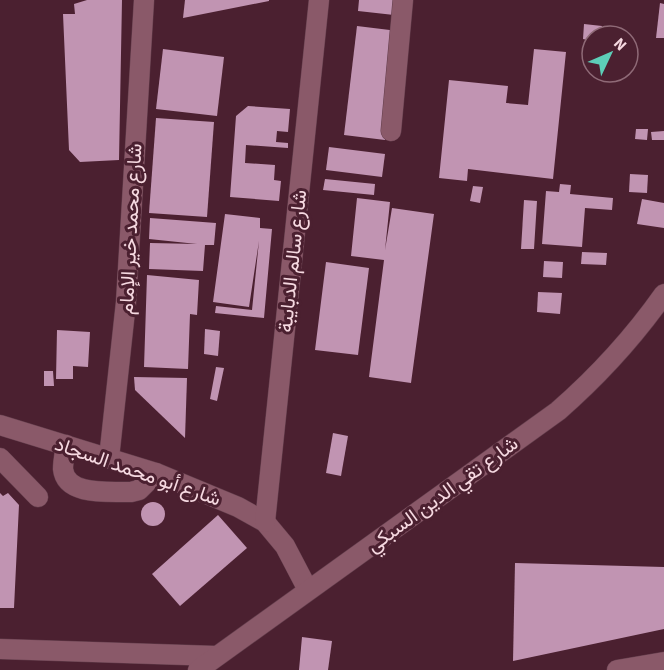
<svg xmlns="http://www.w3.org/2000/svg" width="664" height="670" viewBox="0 0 664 670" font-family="'Source Sans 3',Vazirmatn,sans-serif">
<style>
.building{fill:#c194b2}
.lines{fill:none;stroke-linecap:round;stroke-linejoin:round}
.minor-casing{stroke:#633e4c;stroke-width:21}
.minor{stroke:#8a5969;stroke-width:20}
.labels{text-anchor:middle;stroke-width:6;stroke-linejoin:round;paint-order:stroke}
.street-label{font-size:20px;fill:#f6d9e1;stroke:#4b2030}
</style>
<rect width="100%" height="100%" fill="#4b2030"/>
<!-- building -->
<g class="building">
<polygon points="87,0 122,0 119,160 80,162 69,150 63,14 75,14 74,4"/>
<polygon points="185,0 269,0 269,1 183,18"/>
<polygon points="359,0 396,0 394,15 358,11"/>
<polygon points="660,3 664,4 664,38 656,38"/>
<polygon points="584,24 602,26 601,36 592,36 592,41 583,39"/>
<polygon points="357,26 398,31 385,140 344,135"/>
<polygon points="163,49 224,57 217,116 156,109"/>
<polygon points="534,49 566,52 553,179 468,169 467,181 439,178 449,80 508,86 506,103 528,105"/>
<polygon points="248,106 290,109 288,132 277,131 276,142 288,143 288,148 246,145 245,163 275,165 274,180 281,181 279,201 230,197 236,116"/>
<polygon points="156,118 214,122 207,217 149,213"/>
<polygon points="636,129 648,129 647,140 635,139"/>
<polygon points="664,131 664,140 652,140 651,132"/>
<polygon points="329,147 385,154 382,177 326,170"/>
<polygon points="630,174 648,175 647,193 629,192"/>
<polygon points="325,179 375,184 374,195 323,190"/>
<polygon points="560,184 571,185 570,194 613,198 612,210 585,208 582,247 542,244 546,191 559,192"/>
<polygon points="473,186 483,187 480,203 470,201"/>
<polygon points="357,198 390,202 385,250 392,208 434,214 411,383 369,377 384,260 351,256"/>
<polygon points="642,199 664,203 664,228 637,224"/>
<polygon points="524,200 537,201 534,249 521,249"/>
<polygon points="225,214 260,218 260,228 272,229 264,318 215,313 216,306 252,310 259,241 249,307 213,302"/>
<polygon points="150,218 216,223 214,245 205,245 203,271 149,269 150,243 197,244 149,239"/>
<polygon points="582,252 607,253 606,265 581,264"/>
<polygon points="544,261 563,262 562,278 543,277"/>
<polygon points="326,262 369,268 358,355 315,350"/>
<polygon points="147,275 199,280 197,315 190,314 188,369 144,367"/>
<polygon points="538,292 562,293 560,314 537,312"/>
<polygon points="205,329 220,331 218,356 204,354"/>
<polygon points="57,330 90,332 88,367 73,366 73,379 56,379"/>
<polygon points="216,367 224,368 217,401 210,399"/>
<polygon points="44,371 53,371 54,386 44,386"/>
<polygon points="134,377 187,378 185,438 135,390"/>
<polygon points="333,433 348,436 341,476 326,473"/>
<polygon points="0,493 3,496 8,493 19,505 14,608 0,608"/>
<circle cx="153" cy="514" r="12"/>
<polygon points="218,515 247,548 180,606 152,574"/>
<polygon points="515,563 664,567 664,629 513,661"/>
<polygon points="302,637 332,641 328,670 299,670"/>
</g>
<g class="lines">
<defs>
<g id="minor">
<polyline points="391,131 403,0"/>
<polyline points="0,425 156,473 238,507 265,522 285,546 308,590"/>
<path d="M66 445C65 452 63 461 63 469 66 497 111 491 131 492L139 490 156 473"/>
<polyline points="0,458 38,497"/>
<polyline points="109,458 126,302 144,0"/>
<polyline points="265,522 319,0"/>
<polyline points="0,649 216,656"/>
<path d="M198 670 558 411C598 376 633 338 664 294"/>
<polyline points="617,670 664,662"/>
</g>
</defs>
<!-- minor casing -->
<use href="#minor" class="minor-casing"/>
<!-- minor -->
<use href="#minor" class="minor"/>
</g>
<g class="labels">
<!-- street labels -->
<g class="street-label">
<text transform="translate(130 229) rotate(-87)" y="7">شارع محمد خير الإمام</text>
<text transform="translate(292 261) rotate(-84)" y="7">شارع سالم الدبايبة</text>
<text transform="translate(138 471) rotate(19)" y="7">شارع أبو محمد السجاد</text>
<text transform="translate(442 494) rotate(-36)" y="7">شارع تقي الدين السبكي</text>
</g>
</g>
<!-- north arrow -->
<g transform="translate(610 54) rotate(46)"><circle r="28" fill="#4b2030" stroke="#8f6a77" stroke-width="1.5"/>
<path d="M0-4.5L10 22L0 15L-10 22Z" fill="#5dceb8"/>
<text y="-9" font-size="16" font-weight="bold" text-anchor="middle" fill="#f6d9e1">N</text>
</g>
</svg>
